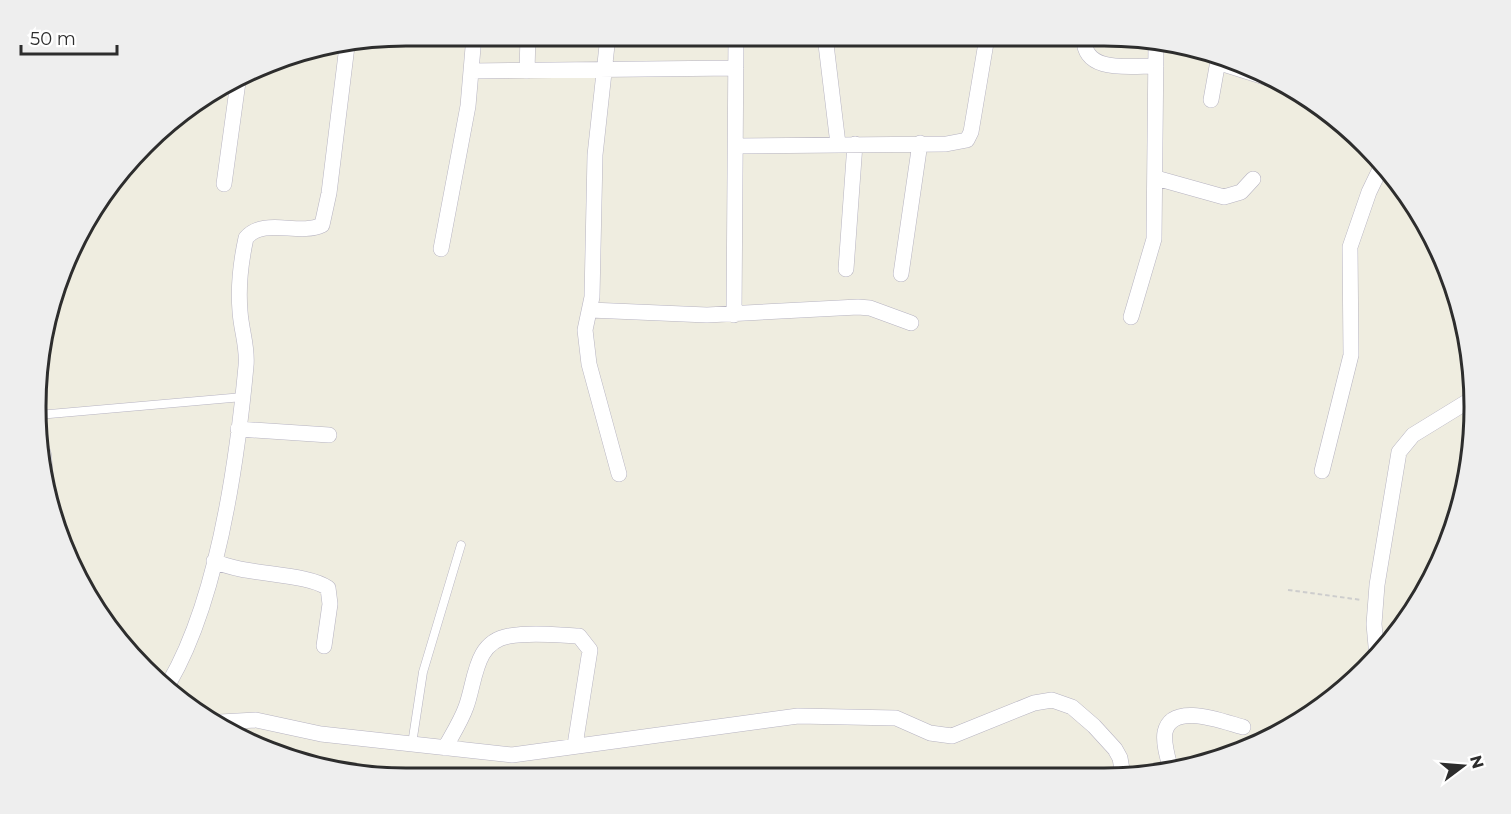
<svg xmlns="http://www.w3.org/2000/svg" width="1511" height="814" viewBox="0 0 1511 814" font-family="Montserrat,sans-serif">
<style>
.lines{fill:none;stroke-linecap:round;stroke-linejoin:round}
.lane-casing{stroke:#b6b3c1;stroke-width:9}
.street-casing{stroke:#b6b3c1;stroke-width:16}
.path{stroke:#cdcdcd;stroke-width:2;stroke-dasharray:4.5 3;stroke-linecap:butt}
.lane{stroke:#fff;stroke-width:8}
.street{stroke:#fff;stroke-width:15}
.rim{fill:none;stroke:#2d2d2d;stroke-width:3}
</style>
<rect width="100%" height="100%" fill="#efede0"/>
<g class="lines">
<g class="lane-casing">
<path id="lane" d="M38 415 243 397
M38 424 47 454 50 486
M412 744 423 672 461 545"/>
</g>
<g class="street-casing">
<path id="street" d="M608 36 595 155 592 297 585 330 589 364 619 474
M825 36 838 144
M1084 37C1083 74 1129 66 1156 66
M1217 62 1277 81
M472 71 736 68
M527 71 528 36
M1211 100 1218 61
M736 146 946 144 967 140 971 132 987 37
M1156 178 1224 197 1241 192 1253 179
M224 184 238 82
M441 249 468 106 474 36
M846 269 855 144
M901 274 920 143
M590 310 707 315 858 307 870 308 911 323
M734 315 736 36
M1131 317 1154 239 1156 44
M238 429 329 435
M1322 471 1351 355 1350 247 1369 192 1383 163
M214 561C246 576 304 572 328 588L330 604 324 646
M1377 657 1374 624 1377 585 1399 452 1413 435 1470 400
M169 683C218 599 237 463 246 366 248 347 241 330 240 311 238 288 241 261 246 238 264 217 299 236 322 225L329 193 347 46
M220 722 256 720 321 734 512 755 798 716 896 718 930 733 952 736 1034 703 1052 700 1072 707 1094 726 1115 749 1120 758 1123 775
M445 748C452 735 461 721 466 707 476 680 474 642 509 636 531 632 557 635 579 636L590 650 575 745
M1171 770C1168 759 1163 743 1165 732 1172 701 1224 722 1243 727"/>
</g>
<path class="path" d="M1288 590 1362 600"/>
<use href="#lane" class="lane"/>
<use href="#street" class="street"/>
</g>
<path d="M0 0H1511V814H0ZM406 46H1104A360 360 0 0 1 1464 406V408A360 360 0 0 1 1104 768H406A360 360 0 0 1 46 408V406A360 360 0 0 1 406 46Z" fill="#eee" fill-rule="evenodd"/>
<path class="rim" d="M406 46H1104A360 360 0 0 1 1464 406V408A360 360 0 0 1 1104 768H406A360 360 0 0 1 46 408V406A360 360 0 0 1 406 46Z"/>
<g transform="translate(1463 766) rotate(74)" stroke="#ffffff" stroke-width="4.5" paint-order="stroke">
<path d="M0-4.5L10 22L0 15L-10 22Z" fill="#2d2d2d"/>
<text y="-9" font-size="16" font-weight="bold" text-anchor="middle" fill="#2d2d2d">N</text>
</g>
<path d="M21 45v9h96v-9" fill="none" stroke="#2d2d2d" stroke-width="3"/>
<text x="30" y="45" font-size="18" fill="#2d2d2d" stroke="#ffffff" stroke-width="4.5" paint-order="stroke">50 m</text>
</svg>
